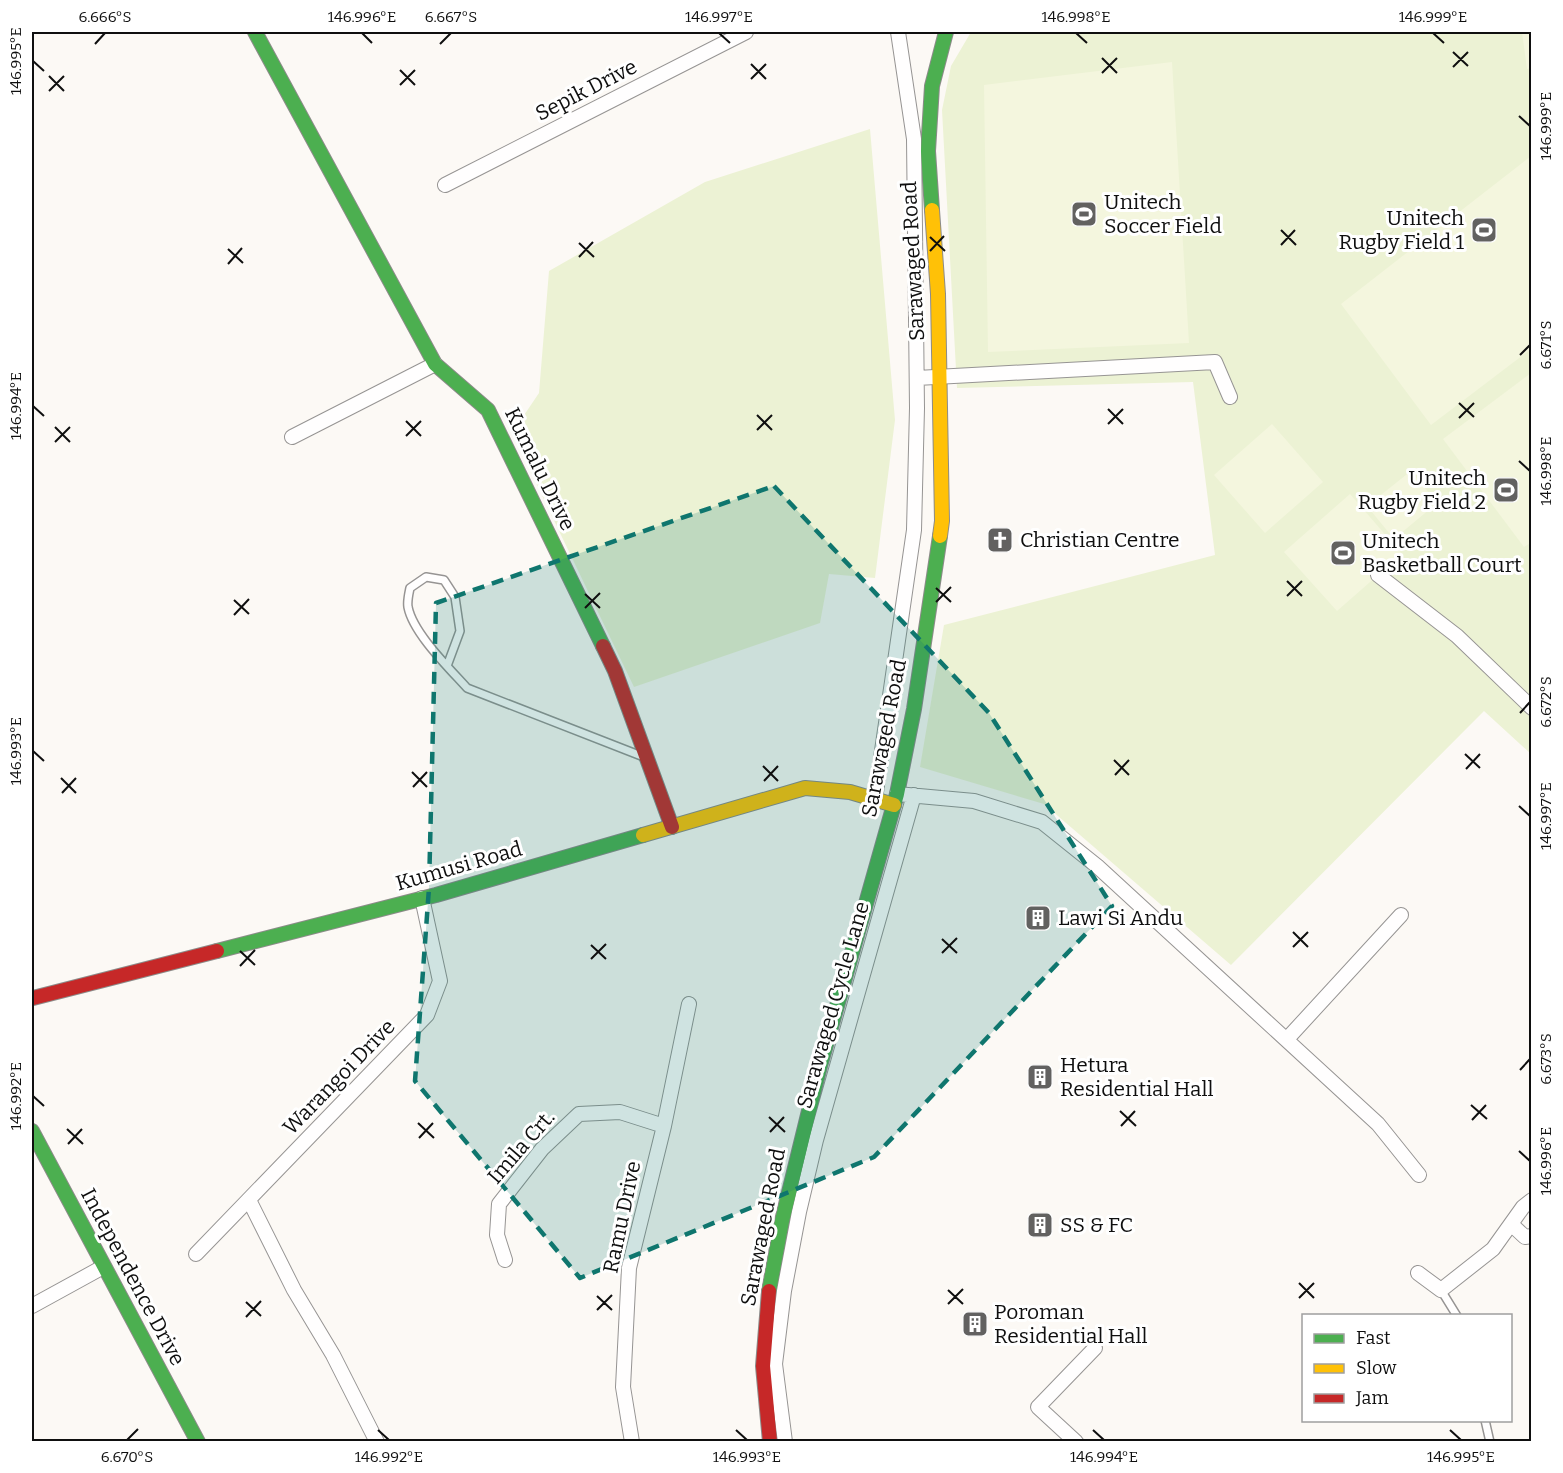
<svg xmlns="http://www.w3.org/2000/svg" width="1563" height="1473" viewBox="0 0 1563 1473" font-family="Bitter,serif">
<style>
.green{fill:#ecf2d4}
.pitch{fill:#f4f6de}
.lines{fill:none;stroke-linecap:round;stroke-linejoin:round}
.lane-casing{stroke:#969493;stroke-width:10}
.street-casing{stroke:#969493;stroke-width:16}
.fast-casing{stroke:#8c8b89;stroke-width:16}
.slow-casing{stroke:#8c8b89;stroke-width:16}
.jam-casing{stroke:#8c8b89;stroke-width:16}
.lane{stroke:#fffefe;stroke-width:7}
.street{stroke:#fffefe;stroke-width:14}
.fast{stroke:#4caf50;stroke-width:14}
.slow{stroke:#ffc107;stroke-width:14}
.jam{stroke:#c62828;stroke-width:14}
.marked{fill:#0f766e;fill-opacity:0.2;stroke:#0f766e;stroke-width:4.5;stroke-dasharray:12 8;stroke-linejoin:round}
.ticks{fill:none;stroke:#0f0f0f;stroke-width:2}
.labels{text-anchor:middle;stroke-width:6;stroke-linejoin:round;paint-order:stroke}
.street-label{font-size:21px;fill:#0f0f0f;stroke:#fff}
.poi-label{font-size:21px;fill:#0f0f0f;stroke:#fff;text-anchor:start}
.neatline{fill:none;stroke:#0f0f0f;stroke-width:2}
.ticks-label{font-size:15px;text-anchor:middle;fill:#0f0f0f}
</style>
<rect width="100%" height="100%" fill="#fcf9f5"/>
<path class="green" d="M971 32H1531V754L1484 711 1231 965 1044 804 920 767 944 625 1215 555 1193 382 957 388 942 110 951 66Z
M870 129 895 420 875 578 829 574 820 623 634 687 512 433 539 393 549 271 705 182Z"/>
<path class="pitch" d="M1522 32H1531V68L1527 69Z
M1172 62 1189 343 988 352 984 85Z
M1531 156V349L1431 425 1341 304Z
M1531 373 1532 542 1524 547 1443 439Z
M1272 424 1323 482 1265 533 1214 475Z
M1411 471 1437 503 1394 539 1367 506Z
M1350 494 1402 554 1337 611 1284 552Z"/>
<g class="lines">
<g class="lane-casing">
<path id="lane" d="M447 666 460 631 455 597 444 580 426 577 410 588C409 593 407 601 408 607 413 633 449 668 467 688L644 757
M1441 1290 1457 1316
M1485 1420 1490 1442"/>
</g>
<g class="street-casing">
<path id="street" d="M445 185 746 32
M917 378 1215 362 1230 397
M292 437 435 364
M1378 575 1457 636 1532 708
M897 794 974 801 1042 822 1097 866 1378 1124 1419 1175
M875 799 914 530 917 408 914 139 898 32
M1287 1039 1401 915
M249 1200 294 1290 333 1355 377 1442
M1511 1224 1525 1237 1532 1236
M196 1254 427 1015 440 981 422 898
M505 1260 497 1235 499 1204 542 1149 579 1114 620 1112 664 1126
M1418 1273 1441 1290 1493 1249 1523 1207 1532 1200
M32 1306 103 1267
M632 1442 623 1387 629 1268 664 1126 689 1004
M785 1442 775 1364 784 1291 799 1212 816 1140 914 795
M1076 1442 1038 1407 1095 1348"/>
</g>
<g class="fast-casing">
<path id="fast" d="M255 32 435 364 488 410 603 646
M932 210 928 151 932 86 946 32
M217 951 436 895 643 835
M32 1131 198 1442
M769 1291 782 1221 820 1066 897 794 914 709 940 536"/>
</g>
<g class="slow-casing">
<path id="slow" d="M932 210 938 294 942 521 940 536
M643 835 805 788 850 792 894 805"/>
</g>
<g class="jam-casing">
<path id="jam" d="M603 646 615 671 672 827
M33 998 217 951
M769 1291 763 1366 770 1442"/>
</g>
<use href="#lane" class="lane"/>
<use href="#street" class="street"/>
<use href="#fast" class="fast"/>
<use href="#slow" class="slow"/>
<use href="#jam" class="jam"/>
</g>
<path class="marked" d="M774 486 989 713 1112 906 874 1157 580 1278 415 1081 429 888 436 603Z"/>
<path class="ticks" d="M362 33 372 43M719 33 730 43M1076 33 1087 43M1433 33 1444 43M95 44 105 33M440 44 451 33M1453 52 1468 66M1102 58 1117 73M33 61 44 71M751 64 766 79M1453 67 1468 52M400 70 415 85M1102 73 1117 58M49 76 64 91M751 79 766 64M400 85 415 70M49 91 64 76M1519 116 1530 126M1281 230 1296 245M930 237 945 251M579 243 594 257M1281 245 1295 230M228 249 243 263M930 251 944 236M579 257 593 242M228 264 242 248M1520 355 1530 345M1459 403 1474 417M33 406 44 416M1108 409 1123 424M757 415 772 430M1459 418 1474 403M406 421 421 436M1108 424 1123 409M55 427 70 442M757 430 772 415M406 436 421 421M55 442 70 427M1519 461 1530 471M1287 581 1302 596M936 588 951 602M585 594 600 608M1287 596 1302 581M234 600 249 614M936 602 951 587M585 608 600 593M234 615 249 599M1520 713 1530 702M33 751 44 761M1465 754 1480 768M1114 760 1129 775M763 766 778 781M1466 769 1480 754M412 772 427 787M1115 775 1129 760M61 778 76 793M764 781 778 766M413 787 427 772M62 793 76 778M1519 806 1530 816M1293 932 1308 947M942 939 957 953M591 945 606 959M1293 947 1308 932M240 951 255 965M942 953 957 938M591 959 606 944M240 966 255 950M1520 1070 1530 1059M33 1096 44 1106M1471 1105 1487 1119M1120 1111 1136 1126M769 1117 785 1132M1472 1120 1486 1105M418 1123 434 1138M1121 1126 1135 1111M67 1129 83 1144M770 1132 784 1117M419 1138 433 1123M68 1144 82 1129M1519 1151 1530 1161M1299 1283 1314 1298M948 1290 963 1304M597 1296 612 1310M1299 1298 1314 1283M246 1302 261 1316M948 1304 963 1289M597 1310 612 1295M246 1317 261 1301M378 1430 389 1440M736 1430 747 1440M1093 1430 1104 1440M1450 1430 1461 1440M127 1440 138 1429"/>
<defs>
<g id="stadium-square" transform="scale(1.35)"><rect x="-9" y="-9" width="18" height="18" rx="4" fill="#626160" stroke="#fff"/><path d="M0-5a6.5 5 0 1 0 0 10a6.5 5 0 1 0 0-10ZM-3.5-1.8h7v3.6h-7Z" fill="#fff"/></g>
<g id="church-square" transform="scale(1.35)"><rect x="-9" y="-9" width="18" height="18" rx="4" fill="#626160" stroke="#fff"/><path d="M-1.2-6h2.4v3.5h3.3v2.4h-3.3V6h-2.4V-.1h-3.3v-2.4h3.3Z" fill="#fff"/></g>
<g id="building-square" transform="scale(1.35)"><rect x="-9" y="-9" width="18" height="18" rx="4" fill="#626160" stroke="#fff"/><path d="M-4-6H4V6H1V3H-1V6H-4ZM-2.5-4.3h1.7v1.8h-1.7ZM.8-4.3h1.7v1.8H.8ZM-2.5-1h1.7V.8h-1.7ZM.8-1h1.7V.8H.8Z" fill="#fff"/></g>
</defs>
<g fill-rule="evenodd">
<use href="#stadium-square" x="1084" y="214"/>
<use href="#stadium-square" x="1484" y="230"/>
<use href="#stadium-square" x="1506" y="490"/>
<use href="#church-square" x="1000" y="540"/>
<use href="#stadium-square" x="1343" y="553"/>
<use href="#building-square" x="1038" y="918"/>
<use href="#building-square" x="1040" y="1077"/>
<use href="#building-square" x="1040" y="1225"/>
<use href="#building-square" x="975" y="1324"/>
</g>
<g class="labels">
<g class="street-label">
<text transform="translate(586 90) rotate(-27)" y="7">Sepik Drive</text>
<text transform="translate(913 261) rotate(-93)" y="7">Sarawaged Road</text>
<text transform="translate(540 469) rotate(64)" y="7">Kumalu Drive</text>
<text transform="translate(884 738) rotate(-79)" y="7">Sarawaged Road</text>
<text transform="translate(459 866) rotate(-16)" y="7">Kumusi Road</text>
<text transform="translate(833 1005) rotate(-74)" y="7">Sarawaged Cycle Lane</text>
<text transform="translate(339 1077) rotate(-46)" y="7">Warangoi Drive</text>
<text transform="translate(521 1147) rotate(-49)" y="7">Imila Crt.</text>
<text transform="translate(622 1217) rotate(-78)" y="7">Ramu Drive</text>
<text transform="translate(763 1227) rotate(-79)" y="7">Sarawaged Road</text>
<text transform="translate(133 1277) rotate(62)" y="7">Independence Drive</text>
</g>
<g class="poi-label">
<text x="1104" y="209">Unitech<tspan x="1104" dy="24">Soccer Field</tspan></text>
<text x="1464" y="225" text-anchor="end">Unitech<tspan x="1464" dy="24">Rugby Field 1</tspan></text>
<text x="1486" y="485" text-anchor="end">Unitech<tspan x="1486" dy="24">Rugby Field 2</tspan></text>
<text x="1020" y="547">Christian Centre</text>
<text x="1362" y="548">Unitech<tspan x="1362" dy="24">Basketball Court</tspan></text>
<text x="1058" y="925">Lawi Si Andu</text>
<text x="1060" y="1072">Hetura<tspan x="1060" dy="24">Residential Hall</tspan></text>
<text x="1060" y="1232">SS &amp; FC</text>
<text x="994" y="1319">Poroman<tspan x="994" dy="24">Residential Hall</tspan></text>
</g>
</g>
<rect width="1563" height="1473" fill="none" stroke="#ffffff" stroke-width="66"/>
<rect x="1302" y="1314" width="210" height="108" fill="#ffffff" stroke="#9f9f9f" stroke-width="1.5"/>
<rect x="1314" y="1334" width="30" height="9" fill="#4caf50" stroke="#9f9f9f" stroke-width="1.5"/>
<text x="1356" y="1344" font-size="18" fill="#0f0f0f">Fast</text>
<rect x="1314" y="1364" width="30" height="9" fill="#ffc107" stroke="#9f9f9f" stroke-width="1.5"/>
<text x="1356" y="1374" font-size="18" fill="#0f0f0f">Slow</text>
<rect x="1314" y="1394" width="30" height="9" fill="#c62828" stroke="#9f9f9f" stroke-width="1.5"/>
<text x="1356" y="1404" font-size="18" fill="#0f0f0f">Jam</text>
<rect x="33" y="33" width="1497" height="1407" class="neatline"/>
<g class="ticks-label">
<text x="105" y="22">6.666°S</text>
<text x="362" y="22">146.996°E</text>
<text x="451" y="22">6.667°S</text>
<text x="719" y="22">146.997°E</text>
<text x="1076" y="22">146.998°E</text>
<text x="1433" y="22">146.999°E</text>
<text transform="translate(16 61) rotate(-90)" y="5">146.995°E</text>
<text transform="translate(1546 126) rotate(-90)" y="5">146.999°E</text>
<text transform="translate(1546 345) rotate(-90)" y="5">6.671°S</text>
<text transform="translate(16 406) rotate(-90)" y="5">146.994°E</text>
<text transform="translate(1546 471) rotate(-90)" y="5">146.998°E</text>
<text transform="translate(1546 702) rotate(-90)" y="5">6.672°S</text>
<text transform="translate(16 751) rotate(-90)" y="5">146.993°E</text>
<text transform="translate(1546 816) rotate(-90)" y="5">146.997°E</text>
<text transform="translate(1546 1059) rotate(-90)" y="5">6.673°S</text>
<text transform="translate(16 1096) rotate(-90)" y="5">146.992°E</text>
<text transform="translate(1546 1161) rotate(-90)" y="5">146.996°E</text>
<text x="127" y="1462">6.670°S</text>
<text x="389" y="1462">146.992°E</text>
<text x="747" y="1462">146.993°E</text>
<text x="1104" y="1462">146.994°E</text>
<text x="1461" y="1462">146.995°E</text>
</g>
</svg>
